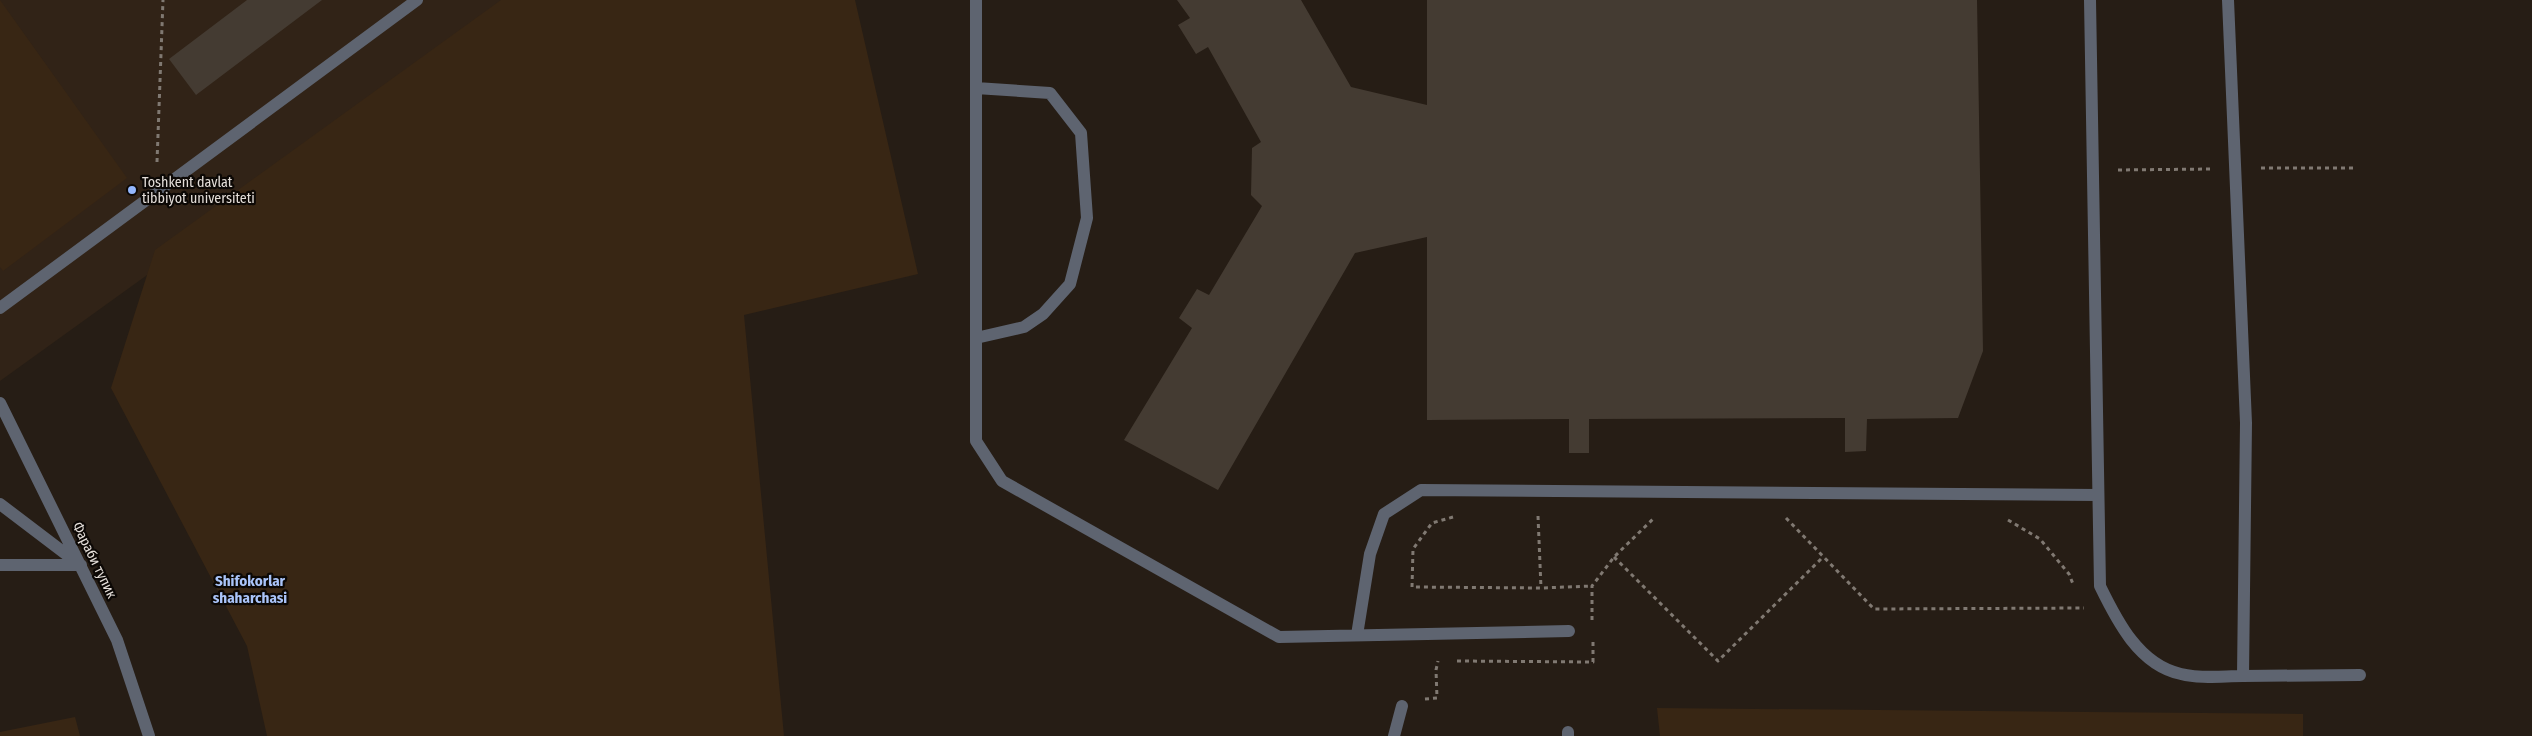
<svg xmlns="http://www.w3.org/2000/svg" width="2532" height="736" viewBox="0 0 2532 736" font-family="'Fira Sans Condensed',sans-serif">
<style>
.built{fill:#312317}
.green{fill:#382614}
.building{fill:#443b32}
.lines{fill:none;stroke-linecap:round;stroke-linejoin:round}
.path{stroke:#807972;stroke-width:3;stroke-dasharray:4 4;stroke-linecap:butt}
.lane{stroke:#5e6470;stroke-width:12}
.poi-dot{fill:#94b7fd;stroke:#0c0805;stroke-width:2}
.labels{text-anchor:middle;stroke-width:4.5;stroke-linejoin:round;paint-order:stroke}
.poi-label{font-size:14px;fill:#e4ded9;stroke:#0c0805;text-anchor:start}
.street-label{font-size:14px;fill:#e4ded9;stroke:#0c0805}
.neighbourhood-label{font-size:15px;font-weight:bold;fill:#aac4f9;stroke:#0c0805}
</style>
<rect width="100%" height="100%" fill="#261d15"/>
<path class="built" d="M0 0H529L0 381Z"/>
<path class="green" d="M0 0 127 178 3 271 0 267Z
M501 0H855L918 274 744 315 784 736H267L247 646 111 388 155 250Z
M1657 708 2303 714V736H1660Z
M75 717 80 736H0V732Z"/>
<path class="building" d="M247 0H322L196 95 169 59Z
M1177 0H1301L1351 87 1427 105V0H1977L1983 351 1958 418 1867 419 1866 451 1845 452V418L1589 419V453H1569V419L1427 420V237L1355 253 1218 490 1124 440 1192 328 1179 318 1197 289 1209 295 1262 206 1251 195 1252 148 1261 142 1208 47 1196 54 1178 25 1190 18Z"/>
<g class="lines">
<path class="path" d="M157 162 163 0
M2261 168H2353
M2118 170 2210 169
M1538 516 1541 588
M1453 517 1432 523 1413 549 1412 587 1541 588 1592 586
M1786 518 1874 609 2084 608
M2008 520 2040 539 2069 574 2073 584
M1614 557 1718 661 1823 557
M1592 620V586L1614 557 1654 518
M1457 661 1593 662V642
M1425 699 1437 698 1436 670 1438 661"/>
<path class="lane" d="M976 0V441L1002 481 1279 637 1569 631
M2090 0 2100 586C2117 621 2139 665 2181 674 2200 679 2223 676 2243 676
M2228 0 2246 423 2243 676 2360 675
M976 88 1050 93 1081 133 1087 218 1070 284 1043 314 1024 327 976 338
M0 308 417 0
M0 403 117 640 149 736
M0 504 79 564
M0 565H81
M1357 635 1370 554 1384 514 1421 490 2098 495
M1568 732V736
M1394 736 1402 706"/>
</g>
<circle class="poi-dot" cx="132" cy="190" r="5"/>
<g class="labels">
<g class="poi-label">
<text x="142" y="187">Toshkent davlat<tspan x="142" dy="16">tibbiyot universiteti</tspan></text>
</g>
<g class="street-label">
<text transform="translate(95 560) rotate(64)" y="5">Фараби тупик</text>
</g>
<g class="neighbourhood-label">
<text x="250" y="586">Shifokorlar<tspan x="250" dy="17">shaharchasi</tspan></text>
</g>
</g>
</svg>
